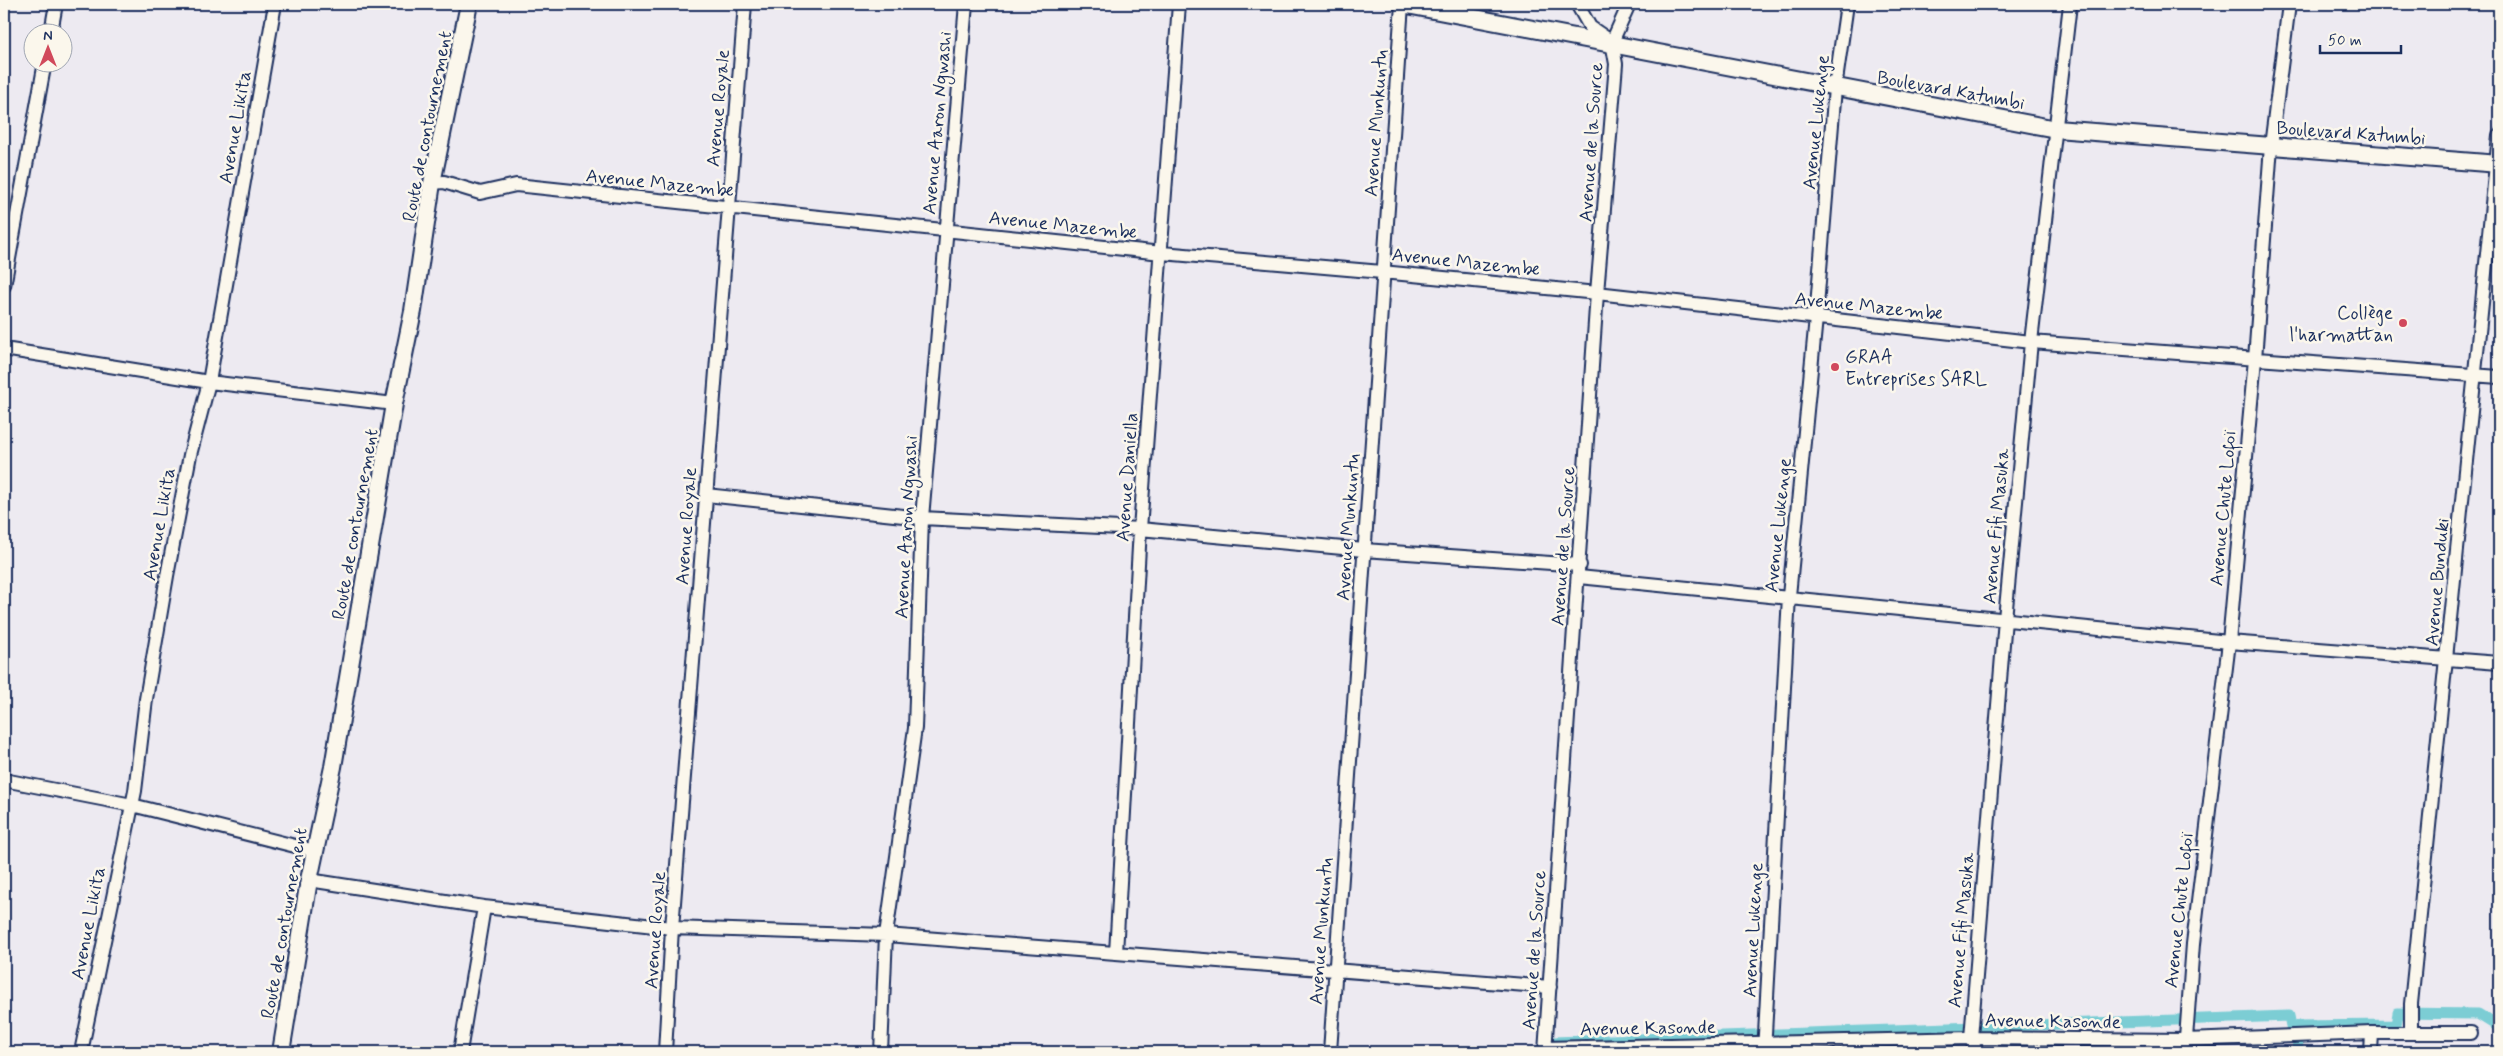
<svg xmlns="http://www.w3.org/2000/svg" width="2503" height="1056" viewBox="0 0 2503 1056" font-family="Mynerve,sans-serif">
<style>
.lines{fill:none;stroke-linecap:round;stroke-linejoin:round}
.canal{stroke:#7ccdd4;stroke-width:11}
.minor-casing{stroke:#1b2f5e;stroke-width:16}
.tertiary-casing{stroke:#1b2f5e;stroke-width:20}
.minor{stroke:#fbf7ec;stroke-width:12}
.tertiary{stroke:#fbf7ec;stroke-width:16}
.poi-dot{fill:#d1495b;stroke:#fbf7ec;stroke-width:2}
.labels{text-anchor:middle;stroke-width:5;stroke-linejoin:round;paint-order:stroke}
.street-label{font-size:19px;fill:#1b2f5e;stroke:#fbf7ec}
.poi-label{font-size:19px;fill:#1b2f5e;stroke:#fbf7ec;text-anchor:end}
</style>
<rect width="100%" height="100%" fill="#edeaf1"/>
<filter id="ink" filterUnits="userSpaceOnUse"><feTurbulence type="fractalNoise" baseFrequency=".02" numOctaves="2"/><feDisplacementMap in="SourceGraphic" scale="10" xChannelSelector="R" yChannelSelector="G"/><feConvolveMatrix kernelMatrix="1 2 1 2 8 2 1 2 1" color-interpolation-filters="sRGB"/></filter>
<g filter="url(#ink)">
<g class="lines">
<path class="canal" d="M2292 1028 2298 1041 2297 1052
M1554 1042 2289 1016 2291 1026 2396 1025 2398 1013 2478 1014 2499 1027"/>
<g class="minor-casing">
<path id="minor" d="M1577 4 1590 27 1612 42
M51 32 56 4
M1612 42 1629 4
M432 183 444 182 480 193 516 185 1162 253 1382 272 1597 293 2031 342 2499 377
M4 286 45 62
M4 349 209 382 394 404
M706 495 922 518 1140 529 1364 550 1580 565
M1579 577 2229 642 2499 663
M4 780 132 805 315 851
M309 880 484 907 672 928 886 935 1550 987
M1116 953 1140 529 1179 4
M2411 1033V1004L2499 135
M1545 1048 1971 1038 2185 1040 2372 1033H2471
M81 1052 135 791 146 699 167 576 190 455 209 382 275 4
M460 1052 484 907
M665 1052 672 928 745 4
M881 1052 886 935 915 728 922 518 966 4
M1330 1052 1402 4
M1545 1052 1597 293 1616 64 1612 42
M1764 1052 1789 596 1816 318 1835 88 1847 4
M1976 1052 1971 1038 2005 619 2031 342 2070 4
M2185 1052 2193 944 2229 642 2255 359 2271 146 2289 4
M2371 1052 2372 1033"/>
</g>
<g class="tertiary-casing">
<path id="tertiary" d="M1402 4 2056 129 2499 164
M281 1052 309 880 333 767 394 404 413 311 432 183 469 4"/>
</g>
<use href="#minor" class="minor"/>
<use href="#tertiary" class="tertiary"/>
</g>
</g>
<g class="poi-dot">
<circle cx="2403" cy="323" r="5"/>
<circle cx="1835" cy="367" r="5"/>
</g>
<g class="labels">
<g class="street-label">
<text transform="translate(1951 89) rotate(10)" y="7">Boulevard Katumbi</text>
<text transform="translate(717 108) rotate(-85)" y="7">Avenue Royale</text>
<text transform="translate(1815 122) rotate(-84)" y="7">Avenue Lukenge</text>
<text transform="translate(936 123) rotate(-85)" y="7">Avenue Aaron Ngwashi</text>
<text transform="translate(1375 123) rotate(-86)" y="7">Avenue Munkuntu</text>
<text transform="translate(426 126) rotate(-79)" y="7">Route de contournement</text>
<text transform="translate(234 127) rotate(-80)" y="7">Avenue Likita</text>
<text transform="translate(2351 132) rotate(4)" y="7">Boulevard Katumbi</text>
<text transform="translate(1590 142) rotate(-86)" y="7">Avenue de la Source</text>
<text transform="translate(660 182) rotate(6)" y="7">Avenue Mazembe</text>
<text transform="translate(1063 224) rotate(6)" y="7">Avenue Mazembe</text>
<text transform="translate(1466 261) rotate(6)" y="7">Avenue Mazembe</text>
<text transform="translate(1869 305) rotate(6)" y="7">Avenue Mazembe</text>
<text transform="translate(1126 477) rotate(-86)" y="7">Avenue Daniella</text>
<text transform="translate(2222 508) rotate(-85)" y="7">Avenue Chute Lofoï</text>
<text transform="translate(158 524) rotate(-80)" y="7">Avenue Likita</text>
<text transform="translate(354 524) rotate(-80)" y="7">Route de contournement</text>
<text transform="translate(1777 525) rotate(-84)" y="7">Avenue Lukenge</text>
<text transform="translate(685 526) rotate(-86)" y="7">Avenue Royale</text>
<text transform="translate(1995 526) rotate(-85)" y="7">Avenue Fifi Masuka</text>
<text transform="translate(905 527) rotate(-87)" y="7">Avenue Aaron Ngwashi</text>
<text transform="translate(1347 527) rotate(-86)" y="7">Avenue Munkuntu</text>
<text transform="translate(1562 546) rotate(-86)" y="7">Avenue de la Source</text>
<text transform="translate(2436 582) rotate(-85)" y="7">Avenue Bunduki</text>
<text transform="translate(2178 910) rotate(-84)" y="7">Avenue Chute Lofoï</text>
<text transform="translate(87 923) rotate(-79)" y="7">Avenue Likita</text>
<text transform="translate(283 923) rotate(-80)" y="7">Route de contournement</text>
<text transform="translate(654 930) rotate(-86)" y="7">Avenue Royale</text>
<text transform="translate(1752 930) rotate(-87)" y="7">Avenue Lukenge</text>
<text transform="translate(1960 930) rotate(-85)" y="7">Avenue Fifi Masuka</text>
<text transform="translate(1320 931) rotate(-86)" y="7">Avenue Munkuntu</text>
<text transform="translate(1533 950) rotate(-86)" y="7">Avenue de la Source</text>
<text transform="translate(2053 1020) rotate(1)" y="7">Avenue Kasonde</text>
<text transform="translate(1648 1027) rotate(-1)" y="7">Avenue Kasonde</text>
</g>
<g class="poi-label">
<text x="2393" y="319">Collège<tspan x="2393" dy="22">l'harmattan</tspan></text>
<text x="1845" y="363" text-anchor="start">GRAA<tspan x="1845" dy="22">Entreprises SARL</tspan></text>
</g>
</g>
<rect width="2503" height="1056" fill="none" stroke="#fbf7ec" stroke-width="20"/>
<rect x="10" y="10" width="2483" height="1036" fill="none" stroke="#1b2f5e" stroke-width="2" filter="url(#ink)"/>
<g transform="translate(48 48)"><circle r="24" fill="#fbf7ec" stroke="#a1a7b3"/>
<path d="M0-4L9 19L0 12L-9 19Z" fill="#d1495b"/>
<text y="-8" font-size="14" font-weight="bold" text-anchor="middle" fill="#1b2f5e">N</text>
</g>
<path d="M2320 45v8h81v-8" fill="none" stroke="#1b2f5e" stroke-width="2.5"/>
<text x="2328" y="45" font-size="15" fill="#1b2f5e" stroke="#fbf7ec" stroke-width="4" paint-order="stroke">50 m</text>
</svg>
